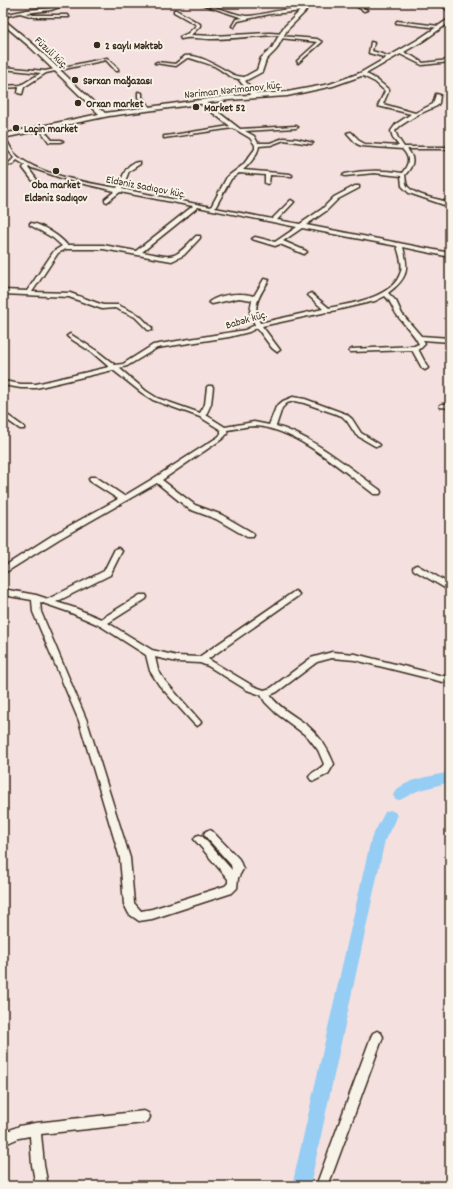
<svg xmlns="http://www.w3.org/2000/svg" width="453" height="1189" viewBox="0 0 453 1189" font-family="Dekko,sans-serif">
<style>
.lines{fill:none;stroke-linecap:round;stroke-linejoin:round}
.canal{fill:#95cdf4;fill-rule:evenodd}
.minor-casing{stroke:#3b2a1e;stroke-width:3}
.tertiary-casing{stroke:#3b2a1e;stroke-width:3}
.minor{fill:#f7f3e8;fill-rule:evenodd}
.tertiary{fill:#f7f3e8;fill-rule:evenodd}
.poi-dot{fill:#3b2a1e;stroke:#f7f3e8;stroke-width:1.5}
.labels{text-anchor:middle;stroke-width:4;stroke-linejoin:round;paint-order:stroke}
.far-poi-label{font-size:11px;font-weight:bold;fill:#3b2a1e;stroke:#f7f3e8;text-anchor:start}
.far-street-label{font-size:11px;fill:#3b2a1e;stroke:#f7f3e8}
</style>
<rect width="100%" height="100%" fill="#f4e0df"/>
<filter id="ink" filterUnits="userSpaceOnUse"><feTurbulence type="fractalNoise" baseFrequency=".025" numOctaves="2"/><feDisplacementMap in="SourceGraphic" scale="8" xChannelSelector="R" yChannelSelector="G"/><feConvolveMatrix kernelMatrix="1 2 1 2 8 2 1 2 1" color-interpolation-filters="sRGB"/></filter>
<g filter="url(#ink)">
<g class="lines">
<path class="canal" d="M450 772V782L417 791 400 800 395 799 393 795C401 779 434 776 450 772Z
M390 810 395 812 397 816 385 840 310 1186H292L371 839 385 812Z"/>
<g class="minor-casing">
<path id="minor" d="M64 3H69L51 10 25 13 34 15H68L69 17H34L20 13 3 17V15L27 10 50 8Z
M198 3H204C213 6 241 17 249 16 265 15 290 5 305 11L270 14 238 21 234 27 232 26 236 19 243 18Z
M253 3H278L276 4H255Z
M351 3H356L367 10 364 11Z
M408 3H413L411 4Z
M174 10H176L200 24V26L191 35 213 36 270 33 284 34 282 35C259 35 235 39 212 39 201 39 191 36 181 39L180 37 187 34 197 25 174 12Z
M397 21 439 26 441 27 439 28 396 23Z
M279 36 317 39 322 42 298 63 297 61 318 42 280 38Z
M371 42 374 43 372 51 391 57V59L369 53Z
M399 51 412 56 423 63 449 60 450 62 422 65 398 53Z
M185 56C201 54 220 68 234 75 238 77 243 76 246 78 235 83 224 71 214 66 207 63 198 61 190 58H187L176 66 155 63 157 62 175 64Z
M107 58 118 69V71H116L106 60 46 73 24 87 22 94 18 93 19 87 3 88V86L21 85 41 73 3 69V67L45 71Z
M361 73C371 74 381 83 389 90L383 104 415 113 433 104 436 94 440 95 439 103 437 106 417 115 400 126 395 131 398 138 404 147H450V149H407C416 159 413 166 405 175 406 179 405 184 408 187 416 196 439 199 450 203V207L409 193 402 186 401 176 374 173 345 176 343 175 345 174C364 170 383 170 402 173 409 164 411 158 402 149L362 146 357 144 347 133 351 132 361 142 365 144 399 146 393 138 391 131 396 124 411 114 378 106 385 91 375 82 361 75Z
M138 92 142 93V97L151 109V110H147L138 97Z
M200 101H204L240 129 296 126 298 127 296 128 245 131 254 136 258 143H270L284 138 297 139 313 143 311 144 284 140 271 145 259 146C258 154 249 165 243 170L290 174 292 175V176L270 175 269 183 267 184 265 183V175L239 173 231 179 215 208 272 219 291 200 294 202 293 203 277 220 300 224 322 209 334 197 355 186H359V188L338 199 326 211 306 225 450 253V257L403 247C409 270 408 278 388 293L396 301 402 314 421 336 450 338V342L423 340 425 344 421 348 418 349 428 368 425 370 422 368 412 350 350 352 349 351 352 349 414 346 419 344C413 332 404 325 397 315 392 308 391 301 385 296L375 301 332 311 331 312H327L262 326 280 350 277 352 272 348 257 328 249 332 229 337 157 348 127 366 119 368 146 391 157 398 200 413 205 404 207 387 208 386H212L213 387 211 404 206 415 225 427 254 422 269 425 276 407 283 401 293 397 305 399 346 414 352 419 361 433 379 444 380 445 379 446H375L356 435 347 421 342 416 304 403 294 401 287 403 282 408 276 426C314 437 348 467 380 490L381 492 380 494H374C342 470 295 428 255 426 246 426 236 429 227 430V434L222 439 162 480 195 505 222 515 253 533 254 535 253 537H247L216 519 189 509 157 483 59 539 3 574V567L53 535 118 499 90 481 89 479 90 477H96L124 496 154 478 218 437 221 434V430L200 417 153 400 142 393 113 370 36 388H21L3 385V381L21 384H36L109 367 93 353 68 337 67 336 70 334 97 351 115 365 123 364 153 345 245 330 255 325 250 312 252 300 239 298 212 304 209 302C220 294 241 292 254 296L264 279 269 280C260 295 251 306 260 323L323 309 309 296 308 295 311 293 329 308C352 303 394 298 401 271 403 263 399 254 397 246L302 228 283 241 306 251 307 252 304 254 280 244 275 246 252 239 255 237 275 242 297 227 198 207 142 252C175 258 172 261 196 236H200V238L184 255 172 261 103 249H66L58 253 32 292 70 293 103 305H118L139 315 152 328V330H148L135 317 115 308 102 309 69 297 3 294V290L27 291 54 251 62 246 53 238 30 225V223C40 223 61 237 67 245H103L136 251 193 206 120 192 107 202 105 201V199L115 191 67 180 29 167 28 168 37 180 33 181 23 168 25 165 17 160 12 165 8 164 14 158 4 144 3 137H5C8 142 10 148 14 153 34 174 88 183 117 188 124 178 124 162 140 162V164L129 171 122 189 211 207 227 177 243 165 255 149V145L250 138 233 128 164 138V136H166L230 126 200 103Z
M41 127 52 140H61L63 141 61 142H49L39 128Z
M442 404H450V408L440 407V405Z
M3 412 24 427V429H20L3 417Z
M118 548 122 551 110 575 56 602 75 608 101 619 140 595H146L147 597 146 599 108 623 152 650 177 656 199 657 295 591 299 594 298 596 208 659 253 686 264 690 271 688 311 658 332 652 355 654 443 676 450 675V681L443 682 355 660 332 658 317 662 277 692 270 695C279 708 295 716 308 726 320 736 328 749 334 764L328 774 314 781 311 780 309 777C312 771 321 770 324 764L318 750 308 737 276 713 265 702 261 695 247 690 208 666 200 663 177 662 155 657 158 670 165 681 201 722 200 724 197 726 194 724 159 685 150 671 146 655 99 625 69 612 40 602 41 612 87 721 130 858 134 903 141 911 152 909 225 886 228 883V879L194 839 196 836 199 835 202 836 232 870 231 865 206 837 204 834 206 831 209 830 212 831 239 859 243 869 238 878 237 888 232 893 152 919 139 921 129 914 124 904 120 858 79 721 33 612 32 600 3 595V589L36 595 48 599 104 571 115 549Z
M417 565 450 584V591L414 570 413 568 414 566Z
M377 1031 381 1033 383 1037 328 1186H316L371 1037 373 1033Z
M144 1111 148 1113 150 1117 148 1121 144 1123 41 1134 44 1165 48 1186H36L32 1165 30 1136 19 1138 3 1145V1133L19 1126 35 1123Z"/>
</g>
<g class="tertiary-casing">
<path id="tertiary" d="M305 3H309L305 12 287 30 276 50 266 60 262 72 245 81 257 94 287 92 330 84 360 73 419 39 450 18V22L423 41 364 75 333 86 287 96 229 100 109 116 3 138V134L99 114 30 47 3 24V19L34 45 105 113 229 96 251 95 239 80 257 70 261 58 272 48 283 28 301 10Z
M440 3H445L450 8V13Z"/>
</g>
<use href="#minor" class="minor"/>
<use href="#tertiary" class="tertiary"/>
</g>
</g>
<g class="poi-dot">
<circle cx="97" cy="45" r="4"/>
<circle cx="75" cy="80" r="4"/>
<circle cx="78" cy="103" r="4"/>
<circle cx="196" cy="107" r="4"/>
<circle cx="16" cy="128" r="4"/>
<circle cx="56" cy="171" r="4"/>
</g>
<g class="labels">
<g class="far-poi-label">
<text x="105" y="49">2 saylı Məktəb</text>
<text x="83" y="84">Sərxan mağazası</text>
<text x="86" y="107">Orxan market</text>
<text x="204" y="111">Market 52</text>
<text x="24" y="132">Laçin market</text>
<text x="56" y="188" text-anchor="middle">Oba market<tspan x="56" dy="13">Eldəniz Sadıqov</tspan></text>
</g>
<g class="far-street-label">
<text transform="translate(52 52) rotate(43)" y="4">Füzuli küç.</text>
<text transform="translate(233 89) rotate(-6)" y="4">Nəriman Nərimanov küç.</text>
<text transform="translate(146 186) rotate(11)" y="4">Eldəniz Sadıqov küç.</text>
<text transform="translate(246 319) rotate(-16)" y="4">Babək küç.</text>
</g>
</g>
<rect width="453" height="1189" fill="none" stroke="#f7f3e8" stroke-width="16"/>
<rect x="8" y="8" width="437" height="1173" fill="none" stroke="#3b2a1e" stroke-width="1.5" filter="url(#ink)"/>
</svg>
